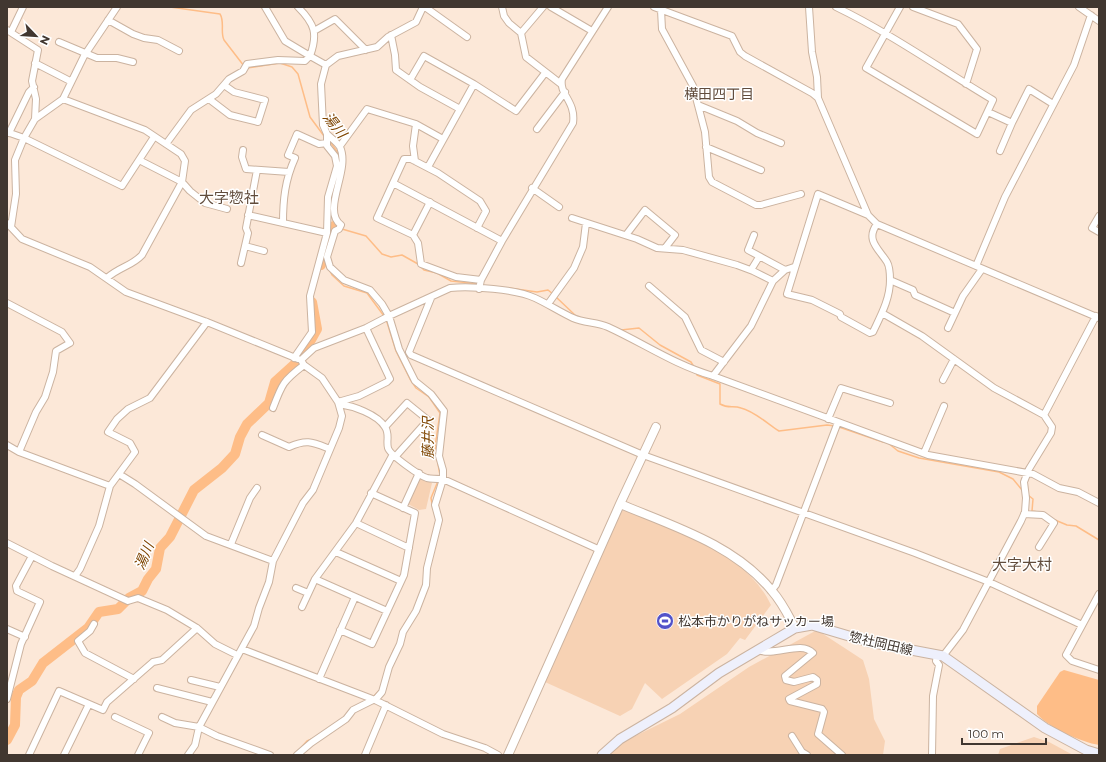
<svg xmlns="http://www.w3.org/2000/svg" width="1106" height="762" viewBox="0 0 1106 762" font-family="Montserrat,'Noto Sans JP',sans-serif">
<style>
.green{fill:#f7d2b4}
.water{fill:#febd87}
.lines{fill:none;stroke-linecap:round;stroke-linejoin:round}
.stream{stroke:#febd87;stroke-width:1.5}
.river{stroke:#febd87;stroke-width:10}
.minor-casing{stroke:#cbb3a0;stroke-width:8}
.tertiary-casing{stroke:#cbb3a0;stroke-width:10}
.secondary-casing{stroke:#cbb3a0;stroke-width:11}
.minor{stroke:#fff;stroke-width:6}
.tertiary{stroke:#fff;stroke-width:8}
.secondary{stroke:#eef0fc;stroke-width:9}
.labels{text-anchor:middle;stroke-width:3;stroke-linejoin:round;paint-order:stroke}
.poi-label{font-size:13px;fill:#413730;stroke:#fff;text-anchor:start}
.street-label{font-size:13px;fill:#413730;stroke:#fff}
.neighbourhood-label{font-size:14px;fill:#614c3c;stroke:#fff}
.water-label{font-size:14px;font-style:italic;fill:#7f4500;stroke:#fff}
.quarter-label{font-size:15px;fill:#614c3c;stroke:#fff}
</style>
<rect width="100%" height="100%" fill="#fce8d8"/>
<path class="green" d="M420 477 432 483 426 509 419 510 408 504Z
M626 509C677 531 745 551 771 605L745 640 740 638 727 654 662 699 645 683 632 709 620 716 545 682 621 511Z
M817 630 863 660 869 679 874 719 885 741 883 755H608L619 744 680 714 749 667Z
M1034 737 1049 742 1073 755H998L1000 749Z"/>
<path class="water" d="M1064 670 1099 680V745C1081 742 1049 728 1037 714V706L1060 672Z"/>
<g class="lines">
<path class="stream" d="M170 7 220 14C225 22 220 32 224 40L244 66
M247 68 280 63 292 67 298 74 310 117 324 136
M329 140 338 153
M332 203 335 186
M333 217 334 226 337 227
M342 229 366 236 382 254 391 257 402 255 418 264
M323 258 332 275 344 286 367 293 384 316
M421 267 424 270 437 273 451 281 479 284
M509 288 537 292 548 290 553 294
M556 297 576 316
M386 319 396 351 410 379 416 388 429 397 440 413 435 447 440 475
M621 330 639 328 660 345 691 362 694 367
M696 373 697 375 720 384V404C729 409 733 405 741 408 754 411 768 424 779 431L827 425 835 426
M839 427 883 442
M888 443 898 451 919 458 999 472 1013 479 1022 490
M1028 495 1033 499 1032 511 1038 512
M433 509 431 498 438 481
M1055 520 1067 525 1076 526 1099 540
M404 625 411 614
M386 668 394 649
M374 696 380 690
M297 752 307 741 314 738"/>
<path class="river" d="M321 265 334 226
M303 354 317 329 312 302
M7 740 15 725 16 697 19 690 32 681 43 663 88 628 99 612 118 609 129 598 142 591 148 579 156 569 160 548 170 537 194 490 222 468 235 454 240 437 247 424 269 403 275 382 296 363"/>
<g class="minor-casing">
<path id="minor" d="M265 7 285 41 310 56C318 34 315 24 298 7
M425 7 467 37
M502 7 504 16 509 23 521 33 526 57 561 84
M551 7 592 31
M654 7 732 36 740 52 745 56 812 93 818 98 868 215 877 224 1099 318
M809 7 812 52 817 77 818 98
M836 7C890 33 941 69 993 100L977 134 866 68 900 7
M913 7 958 24 977 49 966 84
M1079 7 1099 21
M661 10 662 29 693 86 705 132 709 177 712 182 756 205H761L801 194
M108 20 133 34 144 38 158 40 179 51
M7 30 38 50 32 81 36 99 35 119
M314 31 335 19 366 50
M11 32 23 7
M521 33 543 7
M391 35 395 55 396 70 420 87 460 109
M59 42 97 58H117L133 62
M35 63 70 81
M410 80 424 56 474 84 516 111 545 73
M63 99 145 130 181 154 185 161 182 182 142 255C132 266 119 267 107 278
M209 99 230 115 258 122 265 100 234 92 224 85
M698 105 737 121 757 133 781 143
M988 112 1012 123 1000 151
M1012 123 1029 89 1053 104
M537 129 565 92
M7 132 24 138 122 186 154 137
M9 133 29 92 34 87
M327 134C331 138 337 142 340 147 351 170 321 210 341 225L339 229 335 231 327 257 330 267 344 280 370 290 382 304 389 316 399 349 415 381 431 394 444 411 439 456 443 470V479L435 505 439 520 427 568 426 585 416 611 403 632 400 644 389 667 382 692 375 700
M166 144 191 110 216 94 229 79 243 71 247 64 278 60 305 61 310 56 326 65
M340 146 367 109 416 124
M706 147 761 170
M243 150 242 157 246 169 289 172
M139 160 182 182 190 191 205 203 227 209
M415 161 413 146 416 124 443 139
M428 167 474 84
M393 183 502 241
M532 188 559 207
M430 202 413 235 377 218 404 159H411L438 173 480 201 486 211 477 228
M248 215 327 233
M868 215 818 194 787 294 812 300 840 314 841 317 870 333 873 332C881 315 890 299 890 280 890 274 890 267 887 262 879 249 865 240 877 224
M1099 216 1092 228 1099 232
M572 218 637 239 657 248 683 250 737 265 753 271 773 281
M7 223 22 239 90 267 126 292 207 322 298 359
M283 223C283 200 285 180 295 158L288 155 297 134 319 144 327 143
M11 227 16 194 15 160 24 138 35 119 63 99 84 56 117 7
M413 235 418 243 421 264 456 277 481 280
M626 235 645 210 675 235 665 248
M754 235 748 250 785 270
M245 246 264 251
M241 263 248 233 246 228 257 170
M976 266 1005 197 1074 65 1091 15
M751 270 759 257
M890 280 913 290 915 295 955 313
M649 286 685 317 701 350 724 362
M479 289 481 280 502 241 573 123C576 101 559 95 562 79L608 7
M431 298 409 352 411 355 643 455 915 553 989 582 1082 625
M7 303 62 332 70 343 56 351 53 372 45 397 36 412 19 452
M548 304 574 268 583 247 586 223
M882 313 922 336 994 388 1044 415 1052 427 1051 433 1029 469 1024 482 1026 498 1025 512 1021 521 963 630 943 656
M948 328 963 296 982 269
M294 358 312 332 310 296 327 233 328 197 337 166 335 156 327 146V134L323 125 321 84 326 65 338 56 377 47 388 37 416 22 423 7
M301 360 314 348 366 328 389 316 450 288C471 286 516 289 535 298 548 304 560 312 573 318 584 323 597 322 608 327 645 344 673 364 713 376L928 455 1033 474 1059 488 1078 492 1099 503
M713 376 751 326 773 281 785 270 794 267
M943 380 954 359
M338 402 359 396 387 382 390 379 366 328
M339 404C353 406 377 414 385 427 390 434 386 441 388 448 390 455 420 476 427 478 432 479 438 479 443 479L600 550
M273 408C282 384 283 381 304 365
M1044 415 1096 316
M828 419 841 388 890 403
M385 427 407 403 428 420 395 457
M262 435 289 447C307 439 312 442 330 449
M7 445 19 452 110 486
M924 453 944 406
M119 474 135 484 206 536 273 561
M403 508 419 473
M1024 514 1043 515 1054 523 1039 547
M356 523 409 548
M7 543 52 566 128 601 138 598 167 610 197 628 215 644 237 655
M231 544 250 498 257 488
M336 552 401 581
M75 576 80 569 99 526 110 486 135 452 130 443 108 432 117 419 128 409 150 398 207 322
M315 579 387 611
M296 588 308 593
M772 590 776 585 838 422
M1099 594 1066 655 1072 661 1099 670
M302 607 315 579 356 523 392 456
M94 624 90 631 78 641 85 653 134 679
M7 629 25 637
M340 630 372 644 404 575 415 513 371 493
M242 649 375 700 443 734 485 748 498 755
M758 650C775 657 801 640 813 653L785 676 786 680 794 682 813 677 817 680V684L789 699 790 701 822 709 824 712 818 734 842 755
M319 679 355 597
M191 680 220 687
M157 688 212 702
M7 699 21 644 40 602 17 591 16 586 32 556
M115 717 149 733 138 755
M162 717 175 723 199 727 217 736 270 755
M792 736 802 752 807 755
M29 755 59 691 103 710 107 702 153 662 162 660 197 628
M64 755 89 704
M188 755 195 745 199 727 254 626 259 608 269 582 273 561 303 503 313 490 339 428 342 416 338 402 322 378 304 365 301 360
M297 755 311 743 346 719 353 710 373 700
M365 755 386 705
M932 755 933 696 939 665 936 661 937 655"/>
</g>
<g class="tertiary-casing">
<path id="tertiary" d="M620 504C673 526 735 545 772 591 782 602 788 615 795 628
M508 755 620 504 656 427"/>
</g>
<g class="secondary-casing">
<path id="secondary" d="M602 755 620 739 672 708 719 673 795 628 812 625 869 642 943 656 1045 728 1086 750 1099 754"/>
</g>
<use href="#minor" class="minor"/>
<use href="#tertiary" class="tertiary"/>
<use href="#secondary" class="secondary"/>
</g>
<defs>
<g id="stadium-disc" transform="scale(0.9)"><circle r="9.5" fill="#5252c9" stroke="#fff"/><path d="M0-5a6.5 5 0 1 0 0 10a6.5 5 0 1 0 0-10ZM-3.5-1.8h7v3.6h-7Z" fill="#fff"/></g>
</defs>
<g fill-rule="evenodd">
<use href="#stadium-disc" x="665" y="621"/>
</g>
<g class="labels">
<g class="poi-label">
<text x="678" y="626">松本市かりがねサッカー場</text>
</g>
<g class="street-label">
<text transform="translate(881 643) rotate(13)" y="5">惣社岡田線</text>
</g>
<g class="neighbourhood-label">
<text x="719" y="99">横田四丁目</text>
</g>
<g class="water-label">
<text transform="translate(335 125) rotate(51)" y="5">湯川</text>
<text transform="translate(428 438) rotate(-90)" y="5">藤井沢</text>
<text transform="translate(144 556) rotate(-67)" y="5">湯川</text>
</g>
<g class="quarter-label">
<text x="229" y="203">大字惣社</text>
<text x="1022" y="570">大字大村</text>
</g>
</g>
<rect width="1106" height="762" fill="none" stroke="#413730" stroke-width="16"/>
<g transform="translate(36 36) rotate(115)" stroke="#ffffff" stroke-width="3" paint-order="stroke">
<path d="M0-3L7 15L0 10L-7 15Z" fill="#413730"/>
<text y="-6" font-size="11" font-weight="bold" text-anchor="middle" fill="#413730">N</text>
</g>
<path d="M962 738v6h84v-6" fill="none" stroke="#413730" stroke-width="2"/>
<text x="968" y="738" font-size="12" fill="#413730" stroke="#ffffff" stroke-width="3" paint-order="stroke">100 m</text>
</svg>
